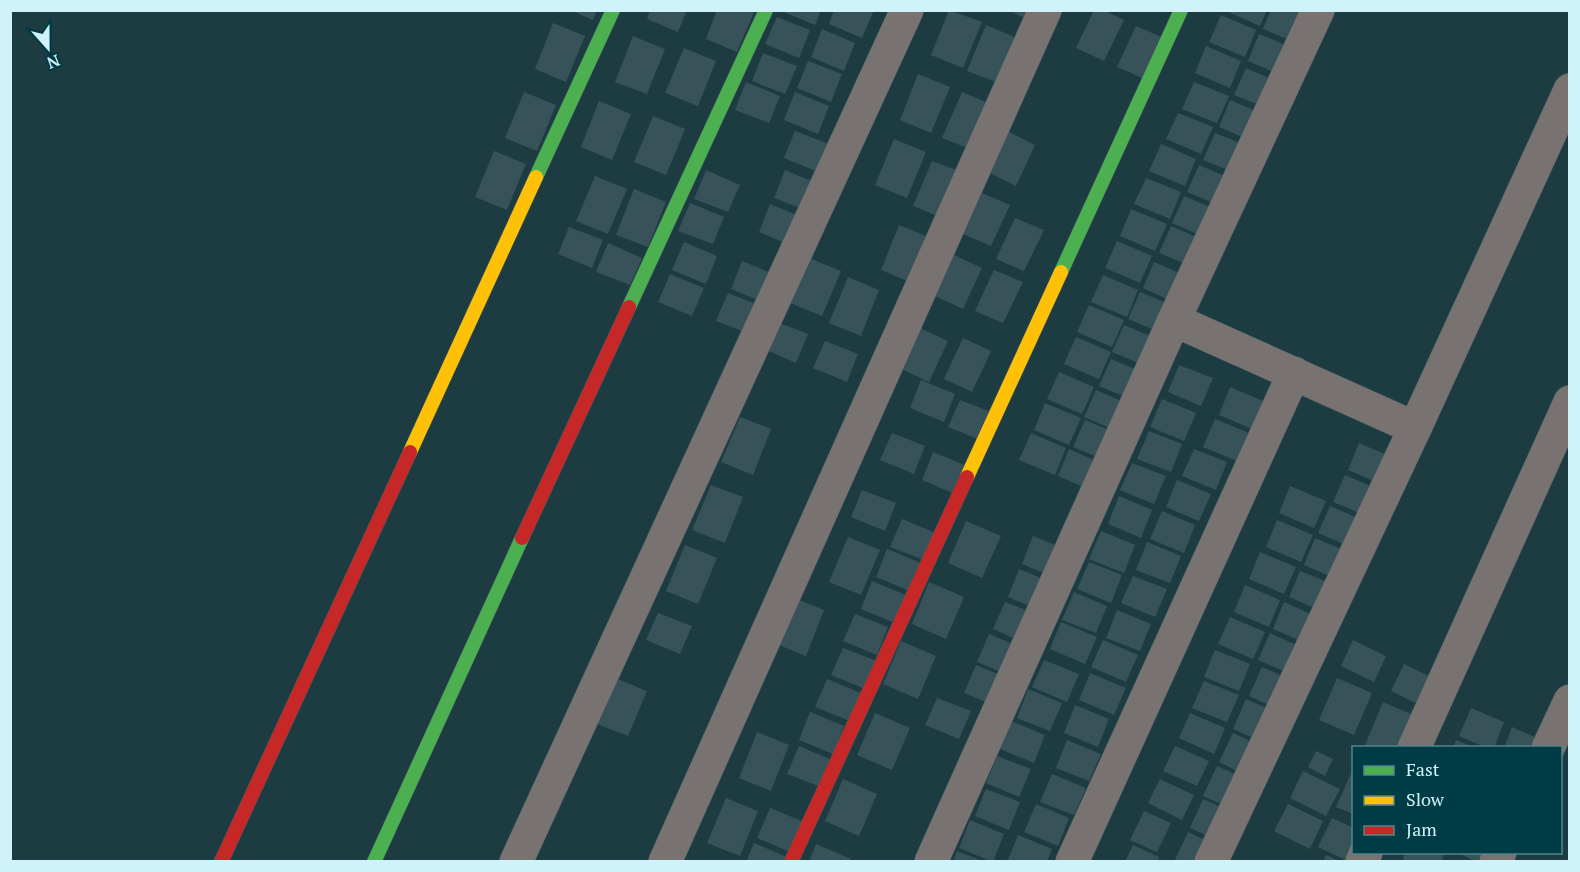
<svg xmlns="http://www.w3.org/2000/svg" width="1580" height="872" viewBox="0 0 1580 872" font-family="'PT Serif',serif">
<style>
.building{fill:#38525a}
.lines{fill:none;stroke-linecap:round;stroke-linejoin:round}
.street-casing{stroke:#405a60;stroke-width:34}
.fast-casing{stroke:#405a60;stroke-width:15}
.slow-casing{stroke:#405a60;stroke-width:15}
.jam-casing{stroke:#405a60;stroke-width:15}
.street{stroke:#787271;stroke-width:33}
.fast{stroke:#4caf50;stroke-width:14}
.slow{stroke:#ffc107;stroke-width:14}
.jam{stroke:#c62828;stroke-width:14}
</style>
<rect width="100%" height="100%" fill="#1d3c41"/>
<path class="building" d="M570 10H597L593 20Z
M650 10H687L678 32 647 19Z
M717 10H755L737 52 706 39Z
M779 10H821L815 25Z
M834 10H874L862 38 829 24Z
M949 10 982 22 963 68 931 55Z
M1007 10H1034L1030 20Z
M1094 10H1103L1124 20 1104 61 1076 48Z
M1224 10H1267L1260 26Z
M1271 10H1294L1310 17 1299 44 1263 29Z
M1221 15 1256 30 1245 57 1209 42Z
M777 17 810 30 799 58 765 44Z
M553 23 585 36 566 82 535 69Z
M986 25 1017 38 999 83 967 71Z
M1136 26 1164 38 1145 79 1117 67Z
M822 29 855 43 844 71 811 57Z
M1259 34 1295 49 1283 76 1248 61Z
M633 36 665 49 647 94 615 82Z
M1206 46 1241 61 1230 88 1195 73Z
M684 48 716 61 698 106 665 93Z
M763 53 797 66 785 94 752 81Z
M808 61 842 74 831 102 797 88Z
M1246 68 1281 83 1269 109 1234 95Z
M918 74 950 87 931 133 900 120Z
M746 82 780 96 769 123 735 110Z
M1194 82 1229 96 1217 123 1182 109Z
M524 92 556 105 537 151 505 138Z
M795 92 829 106 818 134 784 120Z
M962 92 993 105 975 151 942 138Z
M1230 100 1266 115 1254 142 1219 127Z
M599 101 631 114 612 160 581 147Z
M1178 113 1213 127 1201 154 1166 139Z
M653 116 685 129 666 175 634 162Z
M795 131 829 144 818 172 784 158Z
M1007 131 1035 145 1016 186 988 172Z
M1215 133 1250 147 1238 174 1203 160Z
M894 139 926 152 907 198 875 185Z
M1161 144 1196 159 1185 186 1149 171Z
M494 151 526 164 507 210 475 197Z
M932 161 964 173 945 219 913 206Z
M1199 165 1234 180 1223 207 1187 192Z
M706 170 740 185 728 212 694 199Z
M785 170 819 184 808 211 774 198Z
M595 176 627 189 608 234 576 221Z
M1146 178 1181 192 1170 219 1134 204Z
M634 189 666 202 648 247 616 235Z
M982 193 1010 205 991 246 963 234Z
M1184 196 1219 211 1207 238 1172 223Z
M690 203 724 217 713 244 678 231Z
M770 204 804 218 792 246 759 232Z
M1131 209 1167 224 1155 251 1120 236Z
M1015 218 1044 230 1024 271 996 259Z
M899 225 931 238 912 283 881 270Z
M1171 226 1206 241 1195 268 1159 253Z
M569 227 603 240 592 268 558 254Z
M1117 241 1152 256 1140 283 1105 268Z
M684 242 717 256 706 284 672 270Z
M608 243 642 258 630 285 596 272Z
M954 255 982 268 963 309 935 296Z
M809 258 841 271 822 316 790 303Z
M742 261 776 275 765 303 731 289Z
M1154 262 1189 277 1178 304 1143 288Z
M994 270 1023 282 1003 323 975 311Z
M670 274 704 288 692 316 658 302Z
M1103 275 1138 290 1127 317 1091 302Z
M848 277 879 290 861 336 829 323Z
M1140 292 1176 307 1164 334 1128 319Z
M728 293 761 306 750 334 716 321Z
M1089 305 1124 320 1112 347 1077 332Z
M774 321 808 334 796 363 762 348Z
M1124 325 1160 340 1148 367 1112 352Z
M920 328 948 341 929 382 901 369Z
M1076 337 1111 352 1099 379 1064 364Z
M963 338 991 351 972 392 944 379Z
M825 341 858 354 847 382 813 368Z
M1111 359 1146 374 1135 401 1099 386Z
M1179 365 1213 378 1201 406 1168 392Z
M1059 372 1094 387 1082 414 1047 399Z
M921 380 955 394 944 422 910 408Z
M1230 387 1263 401 1252 429 1219 415Z
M1096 390 1131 405 1119 432 1084 417Z
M1162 399 1196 413 1184 441 1150 427Z
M960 400 994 413 983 441 948 427Z
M1045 403 1081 418 1069 445 1034 430Z
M740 417 771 429 753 475 721 462Z
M1215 419 1249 433 1237 461 1203 447Z
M1085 420 1121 435 1109 462 1073 447Z
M1149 431 1182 444 1171 472 1137 459Z
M892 433 925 446 914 474 880 460Z
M1031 433 1066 448 1055 475 1019 460Z
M1359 443 1394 458 1383 485 1348 470Z
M1069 449 1105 465 1093 491 1058 476Z
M1194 449 1227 462 1216 490 1182 476Z
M933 452 967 466 955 494 922 480Z
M1132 463 1166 476 1154 504 1120 490Z
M1345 475 1380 490 1369 517 1333 502Z
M1177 480 1211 494 1199 521 1166 507Z
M711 485 743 497 725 543 692 530Z
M1290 486 1326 501 1314 528 1279 513Z
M862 490 896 503 885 531 851 517Z
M1119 496 1152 510 1141 538 1108 524Z
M1330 506 1365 521 1353 548 1318 533Z
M1162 511 1195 525 1184 553 1150 539Z
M902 519 936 533 924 560 890 547Z
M1277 520 1313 535 1301 562 1266 547Z
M966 521 1001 536 982 578 948 563Z
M1101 531 1135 545 1124 573 1089 559Z
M1033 536 1067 550 1056 578 1022 564Z
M848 537 880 550 861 595 829 582Z
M1315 538 1351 553 1339 580 1304 565Z
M1147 542 1181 556 1170 583 1136 570Z
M685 545 717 558 698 604 666 591Z
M887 549 921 563 910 591 876 577Z
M1260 552 1296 567 1284 594 1249 579Z
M1089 562 1122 575 1111 603 1077 589Z
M1019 569 1053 583 1041 611 1008 597Z
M1300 571 1336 585 1324 612 1289 597Z
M1133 576 1167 589 1155 617 1121 603Z
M872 581 906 595 895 623 861 609Z
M929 582 964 597 946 639 912 624Z
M1245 585 1280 600 1269 627 1234 612Z
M1074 592 1107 606 1096 633 1062 620Z
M792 597 824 610 806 656 774 643Z
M1005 602 1038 615 1027 644 993 629Z
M1284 602 1320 618 1308 644 1273 629Z
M1117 610 1151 624 1140 651 1106 638Z
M658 613 692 626 680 654 646 640Z
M855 614 888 627 877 655 843 641Z
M1230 617 1265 632 1253 659 1218 644Z
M1061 622 1097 637 1085 664 1050 649Z
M1270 633 1305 649 1293 675 1258 660Z
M989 634 1022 648 1011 676 977 662Z
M1103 640 1138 655 1126 682 1091 667Z
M1353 640 1386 656 1374 682 1341 666Z
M901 641 936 656 918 699 883 684Z
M843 648 877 661 865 689 831 675Z
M1215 650 1250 664 1239 691 1204 677Z
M1044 660 1079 674 1067 702 1032 687Z
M1404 664 1437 680 1424 707 1391 691Z
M976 665 1010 679 998 707 964 693Z
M1262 667 1289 679 1275 708 1249 696Z
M1090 673 1126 688 1114 715 1079 700Z
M615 678 647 691 628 736 597 724Z
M1337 678 1372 693 1354 735 1319 720Z
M827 679 861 693 850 721 815 707Z
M1204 681 1239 695 1227 722 1192 708Z
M1028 689 1062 703 1050 731 1017 718Z
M937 698 971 711 959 739 925 725Z
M1246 699 1273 711 1260 741 1233 729Z
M1383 702 1418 717 1405 748H1372L1365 745Z
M1075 705 1109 719 1098 747 1064 733Z
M1471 708 1504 722 1494 748H1487L1459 736Z
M810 712 844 726 833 754 799 740Z
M875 713 910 728 892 770 857 755Z
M1190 713 1225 728 1214 754 1179 738Z
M1011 721 1045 735 1034 763 1000 749Z
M1512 727 1546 742 1544 748H1504Z
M757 732 789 745 771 791 739 778Z
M1233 733 1259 745 1246 775 1219 762Z
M1067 740 1101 754 1089 781 1056 768Z
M1456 740 1473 747V748H1453Z
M799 746 832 760 821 787 787 774Z
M1175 746 1209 761 1197 786 1163 771Z
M1316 751 1333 759 1325 776 1308 767Z
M997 756 1031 769 1019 797 986 783Z
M1217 766 1244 778 1230 808 1203 796Z
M1354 767V814L1336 807Z
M1303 771 1340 789 1326 816 1290 798Z
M1052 774 1086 788 1074 815 1040 802Z
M843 779 877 794 859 836 825 821Z
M1160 779 1194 795 1182 820 1148 803Z
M986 789 1020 802 1009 830 975 816Z
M726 798 758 811 740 856 707 843Z
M1203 799 1230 811 1216 840 1190 828Z
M1036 804 1069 818 1058 846 1024 832Z
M1288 804 1323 821 1310 849 1274 831Z
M770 808 804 822 790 852 757 838Z
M1144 811 1171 823 1157 852 1130 840Z
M1332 818 1354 828V852L1350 862 1318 847Z
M970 820 1004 834 993 862 959 848Z
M1188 832 1214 844 1206 862H1174Z
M1018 835 1052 849 1047 862H1007Z
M754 843 787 857 786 862H746Z
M816 844 851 859 850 862H809Z
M1133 845 1159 857 1157 862H1125Z
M957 851 983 861V862H953Z
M1405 852H1443L1444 853 1441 862H1402Z
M1456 852H1496L1492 862H1477Z
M1326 855 1342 862H1323Z"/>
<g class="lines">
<g class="street-casing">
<path id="street" d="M1174 320 1415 428 1211 862
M1415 428 1570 90
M1414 748 1570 402
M1548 748 1570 701
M516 862 907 10
M665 862 1045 10
M931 862 1174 320 1318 10
M1072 862 1294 373
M1362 862 1366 852
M1496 862 1500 852"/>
</g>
<g class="fast-casing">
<path id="fast" d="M536 177 613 10
M1061 272 1181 10
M629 307 766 10
M374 862 522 538"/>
</g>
<g class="slow-casing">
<path id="slow" d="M410 452 536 177
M967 477 1061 272"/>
</g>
<g class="jam-casing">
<path id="jam" d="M522 538 629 307
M221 862 410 452
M791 862 967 477"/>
</g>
<use href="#street" class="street"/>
<use href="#fast" class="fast"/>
<use href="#slow" class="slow"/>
<use href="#jam" class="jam"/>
</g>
<rect width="1580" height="872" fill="none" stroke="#d0f3fb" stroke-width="24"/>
<rect x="1352" y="746" width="210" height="108" fill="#003c46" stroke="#53858e" stroke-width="1.5"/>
<rect x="1364" y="766" width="30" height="9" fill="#4caf50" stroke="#53858e" stroke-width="1.5"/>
<text x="1406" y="776" font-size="18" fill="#d0f3fb">Fast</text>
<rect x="1364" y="796" width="30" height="9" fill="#ffc107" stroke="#53858e" stroke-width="1.5"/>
<text x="1406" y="806" font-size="18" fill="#d0f3fb">Slow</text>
<rect x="1364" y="826" width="30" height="9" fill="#c62828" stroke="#53858e" stroke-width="1.5"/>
<text x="1406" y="836" font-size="18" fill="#d0f3fb">Jam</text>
<g transform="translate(48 48) rotate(159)" stroke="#003c46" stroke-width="4.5" paint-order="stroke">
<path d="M0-4.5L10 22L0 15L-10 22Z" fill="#d0f3fb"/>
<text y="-9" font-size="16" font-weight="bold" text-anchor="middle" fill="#d0f3fb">N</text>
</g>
</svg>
